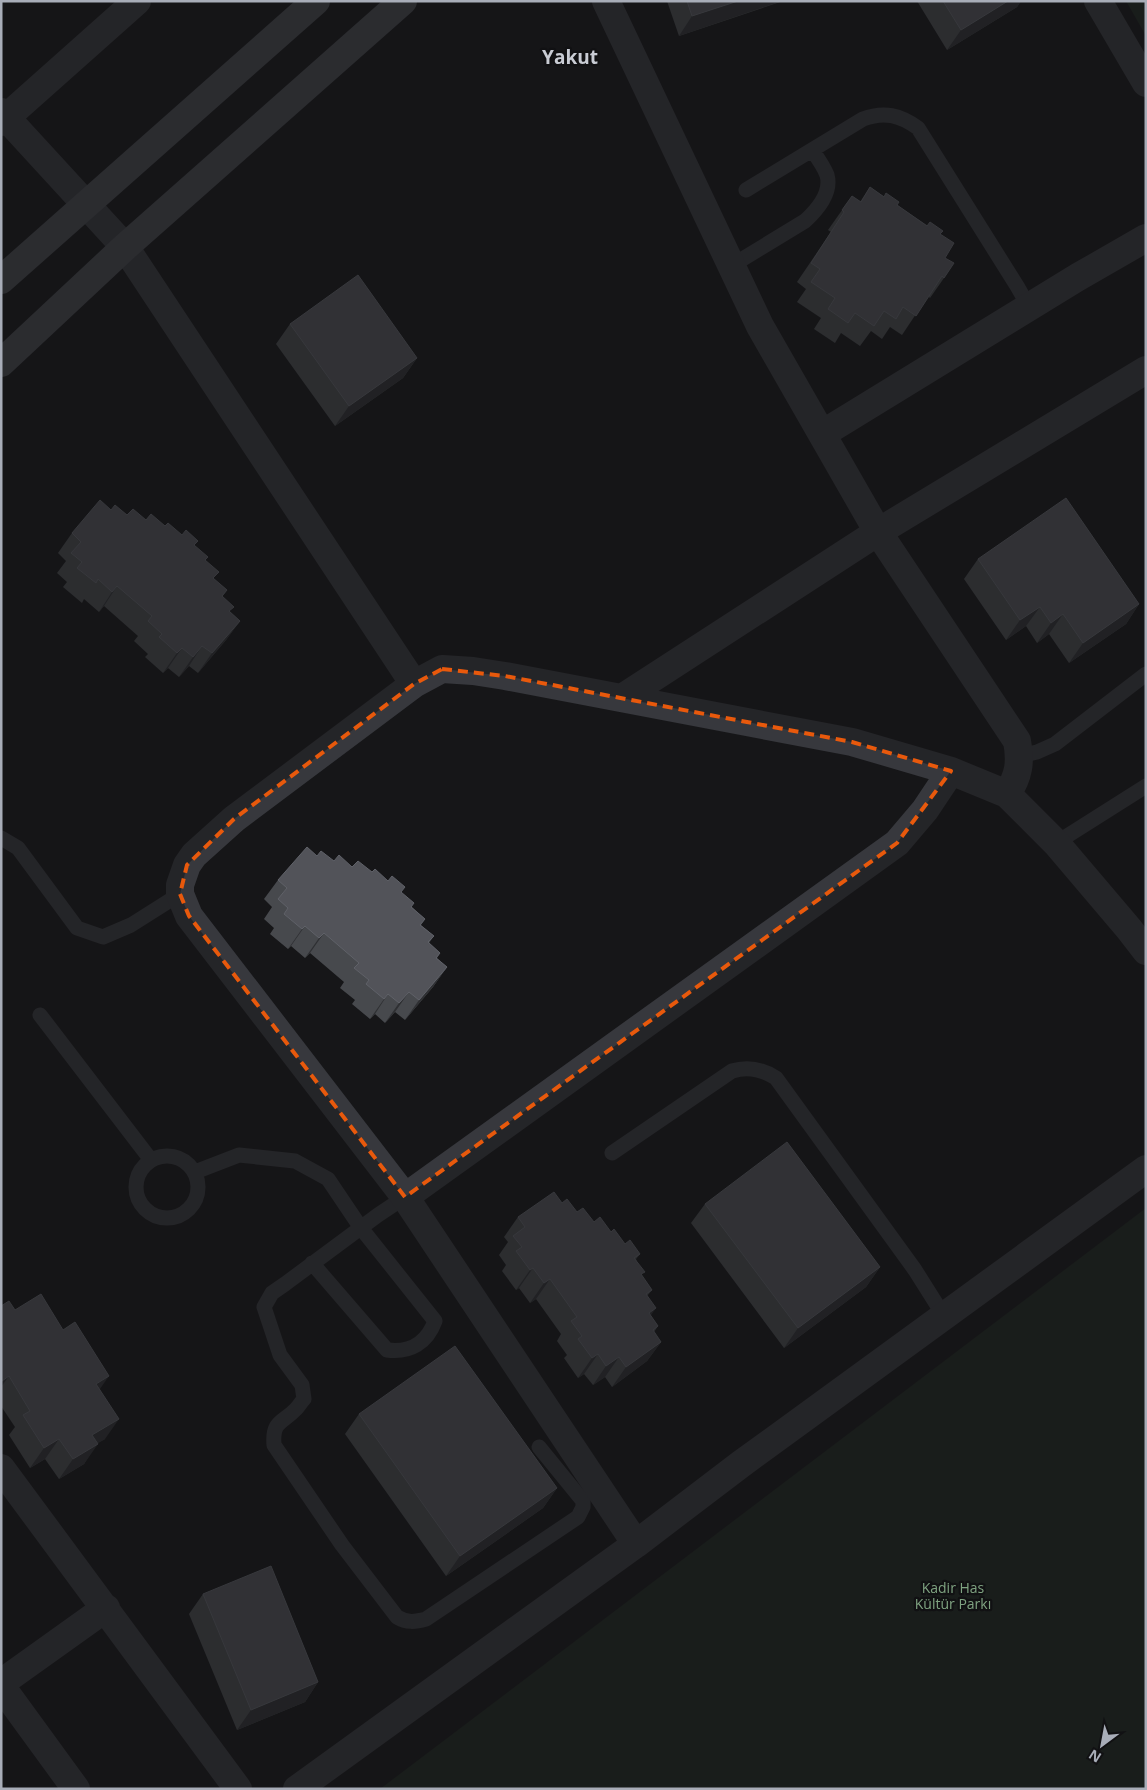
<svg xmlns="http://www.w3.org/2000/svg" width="1147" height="1790" viewBox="0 0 1147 1790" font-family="'Open Sans',sans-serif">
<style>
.green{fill:#1e261f}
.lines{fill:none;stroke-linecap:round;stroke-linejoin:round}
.lane{stroke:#37383d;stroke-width:15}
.street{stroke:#37383d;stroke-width:28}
.secondary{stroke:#45474d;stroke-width:28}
.wall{fill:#47494d}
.shaded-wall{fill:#2f3033}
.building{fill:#525359;stroke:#5f6168}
.marked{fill:none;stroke:#e8590c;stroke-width:4;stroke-dasharray:10 6;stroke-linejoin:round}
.labels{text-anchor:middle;stroke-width:4.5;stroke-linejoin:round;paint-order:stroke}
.park-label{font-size:14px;fill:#7fa381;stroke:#111113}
.district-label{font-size:19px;font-weight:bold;fill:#c9ccd4;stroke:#111113}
</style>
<rect width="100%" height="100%" fill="#161618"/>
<path class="green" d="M1126 1H1146V36Z
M1146 1208V1789H380Z"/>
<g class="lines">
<path class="lane" d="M746 190 863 119C884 111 900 115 918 128L1017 286 1029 307
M731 266 805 221C817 210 832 193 827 175 824 167 817 157 812 150
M1020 756 1037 752 1055 744 1146 674
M1 838 18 848 77 928 103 937 131 925 180 894
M1056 843 1146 786
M40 1015 151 1160
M612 1153 732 1071C748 1066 762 1069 776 1078L915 1270 944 1316
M136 1187a31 31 0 1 1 62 0a31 31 0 1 1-62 0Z
M195 1172 239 1155 295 1161 328 1179 361 1228 435 1321C427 1343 410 1353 387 1350L312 1263
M405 1197 378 1215 285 1284 272 1293 264 1307 280 1355 302 1385 304 1399C301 1402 299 1406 296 1409 283 1423 272 1420 274 1445L342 1545 397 1617C407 1623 415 1622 426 1619L578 1517 583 1507V1501L539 1447"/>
<path class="street" d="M606 1 760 326 878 532 1017 741C1021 762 1019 776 1007 794
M1098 1 1146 83
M1 112 125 247 414 684 442 669 473 671 505 676 852 742 951 771 1007 794 1056 843 1129 929 1146 951
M1 122 137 1
M822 434 1078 277 1146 238
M414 684 234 819 194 855 187 865 180 885V894L189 916 405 1197 636 1544
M622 698 878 532 1146 370
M405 1197 897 843 925 810 951 771
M1 1468 238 1789
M1 1683 106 1608
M1 1686 76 1789
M297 1789 636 1544 741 1464 1146 1169"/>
<path class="secondary" d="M1 280 316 1
M1 363 125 247 403 1"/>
</g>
<path class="wall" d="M667 1H783L679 36Z
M917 1H1021L1017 7 947 50Z
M870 187 940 234 945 258 944 278 930 298 928 296 902 335 890 327 882 339 871 331 860 346 841 333 835 343 814 329 821 318 797 302 806 289 797 282 831 232 828 230 852 196 860 202Z
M290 324 417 358 403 378 335 426 276 344Z
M111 510 165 526 195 546 205 561 214 579 227 590 222 597 230 612 240 621 226 640 198 673 189 666 179 677 168 668 163 673 145 657 148 654 134 641 138 636 104 606 99 612 84 599 82 603 63 587 67 582 57 573 66 561 58 553 72 533Z
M978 559 1139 604 1126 624 1069 663 1049 634 1037 643 1026 626 1006 640 964 579Z
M317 856 372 872 401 892 412 907 425 919 421 925 434 936 429 943 440 953 437 958 447 967 433 987 405 1020 395 1012 385 1023 375 1014 370 1019 352 1004 355 1000 340 988 344 982 310 953 305 958 291 946 288 949 270 934 274 928 264 919 272 907 264 899 278 880Z
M562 1203 611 1232 625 1244 640 1254 636 1259 642 1276 652 1290 647 1296 651 1316 658 1326 654 1332 661 1342 647 1361 612 1387 605 1377 593 1385 584 1374 578 1378 564 1358 567 1355 557 1341 561 1334 536 1299 530 1303 519 1288 516 1290 502 1271 506 1265 499 1255 508 1242 504 1237 518 1217Z
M705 1204 880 1267 866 1287 784 1348 691 1223Z
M1 1306 15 1310 100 1389 105 1439 97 1443 84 1464 59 1479 45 1459 30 1468 9 1435 15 1427 1 1406Z
M359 1414 557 1488 543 1508 446 1576 345 1434Z
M203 1594 318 1682 305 1702 237 1730 189 1614Z"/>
<path class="shaded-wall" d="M738 1H782L679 36 692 16Z
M1008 1H1021L1017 7 947 50 961 30Z
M417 358 403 378 335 426 349 406Z
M117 586 104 606 99 612 112 592Z
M1139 604 1126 624 1069 663 1083 643Z
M1040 607 1026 626 1006 640 1020 620Z
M1063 614 1049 634 1037 643 1051 623Z
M240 621 226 640 198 673 212 653Z
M202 646 189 666 179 677 193 657Z
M182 648 168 668 163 673 177 653Z
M305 926 291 946 288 949 302 929Z
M324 933 310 953 305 958 319 938Z
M447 967 433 987 405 1020 419 1000Z
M409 992 395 1012 385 1023 399 1003Z
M388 994 375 1014 370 1019 384 999Z
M880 1267 866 1287 784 1348 798 1328Z
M533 1268 519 1288 516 1290 530 1270Z
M550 1279 536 1299 530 1303 544 1283Z
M656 1308 642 1328 649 1313Z
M661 1342 647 1361 612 1387 626 1367Z
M598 1354 584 1374 578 1378 592 1358Z
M619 1357 605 1377 593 1385 606 1366Z
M9 1376 1 1387 2 1381Z
M109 1376 95 1396 96 1384Z
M119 1419 105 1439 79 1455 92 1435Z
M59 1439 45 1459 30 1468 44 1448Z
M98 1444 84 1464 59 1479 73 1459Z
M557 1488 543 1508 446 1576 460 1556Z
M318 1682 305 1702 237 1730 251 1710Z"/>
<path class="building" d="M687 1H738L692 16Z
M943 1H1008L961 30Z
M870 187 884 197 886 193 899 202 897 205 927 226 930 222 943 231 940 234 954 243 945 258 954 263 944 278 942 276 916 316 903 307 896 319 884 311 874 326 855 313 848 323 828 309 835 298 811 282 820 269 811 263 844 212 842 210 852 196 861 202Z
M358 275 417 358 349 406 290 324Z
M1066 498 1139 604 1083 643 1063 614 1051 623 1040 607 1020 620 978 559Z
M100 500 111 510 115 505 127 515 133 509 146 520 151 514 165 526 168 523 182 535 186 530 198 541 194 545 208 557 205 560 219 572 213 578 227 590 222 596 234 607 229 611 240 621 212 653 202 646 193 657 182 648 177 653 159 637 162 634 148 621 152 616 117 586 112 592 98 579 96 583 77 568 82 562 71 553 81 542 72 533Z
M307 847 317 856 321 851 334 861 339 855 352 867 358 861 372 872 375 869 388 881 392 876 405 887 401 892 414 903 411 907 425 919 420 925 434 936 428 942 440 953 436 958 447 967 419 1000 409 992 399 1003 388 994 384 999 366 984 369 980 354 968 359 963 324 933 319 938 305 926 302 929 284 914 288 908 278 899 287 888 278 880Z
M787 1142 880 1267 798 1328 705 1204Z
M554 1192 562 1203 567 1199 577 1212 583 1208 594 1222 600 1217 611 1232 614 1229 625 1244 630 1240 640 1254 634 1258 645 1272 641 1274 652 1290 646 1294 656 1308 649 1313 658 1326 653 1330 661 1342 626 1367 619 1357 606 1366 598 1354 592 1358 578 1339 582 1336 571 1321 577 1317 550 1279 544 1283 533 1268 530 1270 516 1251 522 1247 513 1236 525 1227 518 1217Z
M41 1294 63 1330 75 1322 109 1376 96 1384 119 1419 92 1435 98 1444 73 1459 59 1439 44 1448 23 1415 30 1411 9 1376 2 1381 1 1380V1306L9 1301 15 1310Z
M455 1346 557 1488 460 1556 359 1414Z
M271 1566 318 1682 251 1710 203 1594Z"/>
<path d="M0 0H1147V1790H0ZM442 669 505 676 852 742 951 771 897 843 405 1197 189 916 180 894 187 865 234 819 414 684Z" fill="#161618" fill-opacity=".55" fill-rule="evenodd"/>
<path class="marked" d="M442 669 505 676 852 742 951 771 897 843 405 1197 189 916 180 894 187 865 234 819 414 684Z"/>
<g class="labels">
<g class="park-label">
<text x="953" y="1593">Kadir Has<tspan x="953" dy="16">Kültür Parkı</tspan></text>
</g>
<g class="district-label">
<text x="570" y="64">Yakut</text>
</g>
</g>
<rect width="1147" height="1790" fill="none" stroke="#a8adb8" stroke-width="5"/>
<g transform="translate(1102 1745) rotate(212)" stroke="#111113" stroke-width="4" paint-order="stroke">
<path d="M0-4L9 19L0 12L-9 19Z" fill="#a8adb8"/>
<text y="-8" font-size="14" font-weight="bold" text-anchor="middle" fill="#a8adb8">N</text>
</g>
</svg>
